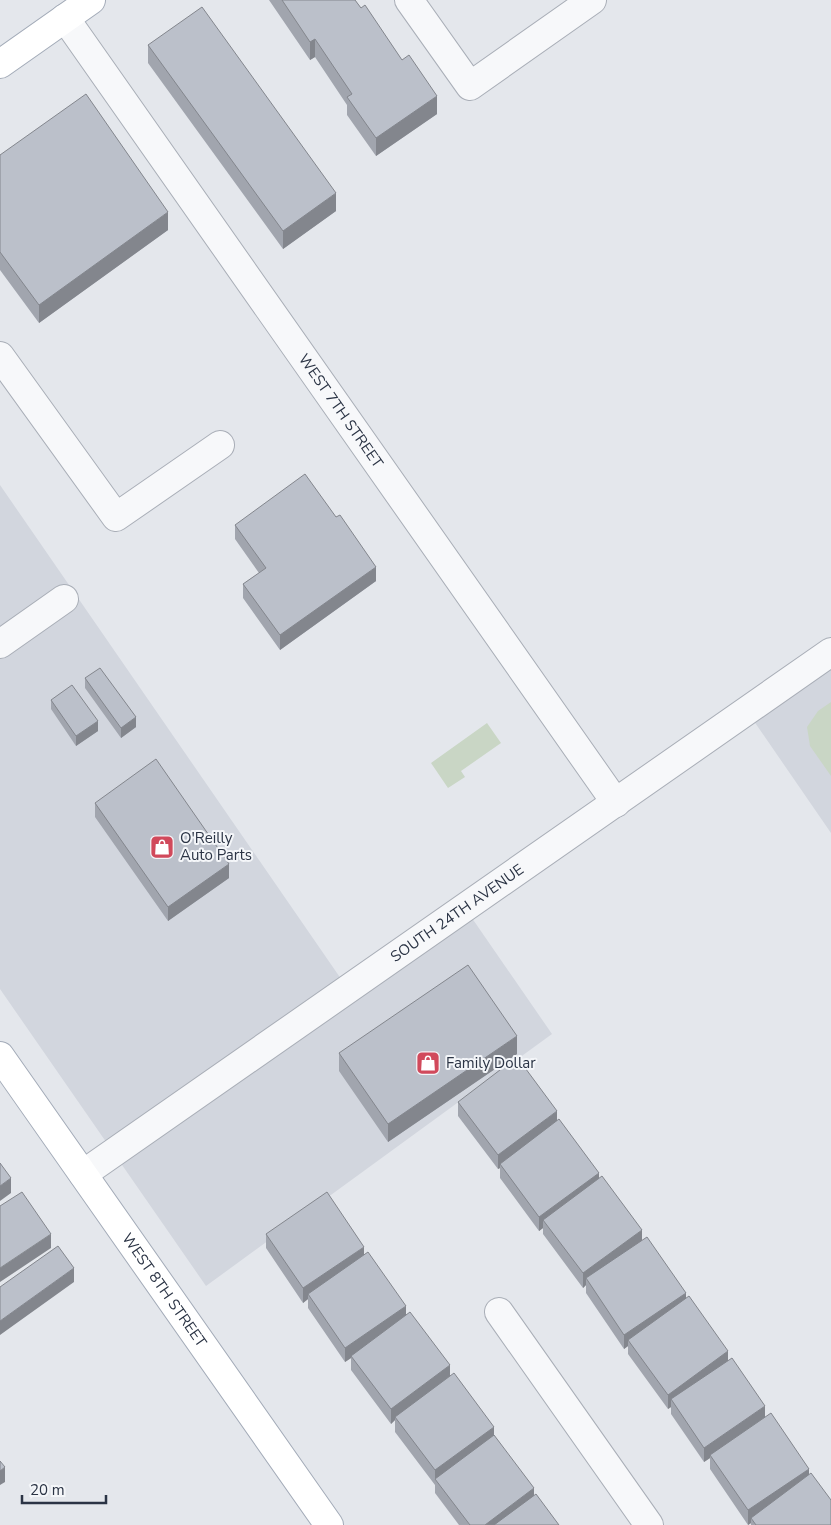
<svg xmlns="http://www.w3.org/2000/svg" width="831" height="1525" viewBox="0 0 831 1525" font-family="'Nunito Sans',sans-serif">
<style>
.built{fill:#d2d6de}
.green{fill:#c9d6c5}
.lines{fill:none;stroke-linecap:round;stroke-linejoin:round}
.minor-casing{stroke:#a9aeb7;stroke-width:30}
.major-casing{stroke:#a3abb8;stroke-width:30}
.minor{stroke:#f7f8fa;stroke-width:28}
.major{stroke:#fff;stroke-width:28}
.wall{fill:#a1a5ae}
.shaded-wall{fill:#83868d}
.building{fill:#bbc0ca;stroke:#83868d}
.labels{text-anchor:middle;stroke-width:4;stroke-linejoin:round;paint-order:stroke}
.street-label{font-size:15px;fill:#2b3445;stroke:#f4f6f9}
.poi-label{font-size:15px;fill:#2b3445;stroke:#f4f6f9;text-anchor:start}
</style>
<rect width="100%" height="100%" fill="#e4e7ec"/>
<path class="built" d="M0 485 348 989 465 908 552 1034 206 1286 0 989Z
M831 652V833L747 711Z"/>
<path class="green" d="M831 702V776L810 746 807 727 818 711Z
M487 723 501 743 461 771 465 777 448 788 431 763Z"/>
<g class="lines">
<g class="minor-casing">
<g id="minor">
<path d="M409 0 470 86 592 0"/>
<path id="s1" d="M65 18 616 803"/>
<path d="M0 356 116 517 220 445"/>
<path d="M0 644 64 599"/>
<path id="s2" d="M83 1174 831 652"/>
<path d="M499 1312 649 1525"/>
</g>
</g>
<g class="major-casing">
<g id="major">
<path d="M0 64 91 0"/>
<path id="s3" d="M0 1056 329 1525"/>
</g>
</g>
<use href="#minor" class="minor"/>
<use href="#major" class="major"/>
</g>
<path class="wall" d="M269 0H355L437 114 376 156 347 115V105L315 57 310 60Z
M148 45 336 211 283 249 148 63Z
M0 155 168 230 39 323 0 270Z
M336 517 376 581 280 650 243 598V584L259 573 235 539V525Z
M85 678 136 727 121 738 85 688Z
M51 700 98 731 76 746 51 709Z
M95 803 229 878 168 921 95 817Z
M339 1053 517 1054 388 1142 339 1071Z
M458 1102 557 1121 599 1178 642 1240 686 1298 728 1360 765 1418 809 1475 831 1525H751V1523L748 1525 710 1469V1458L704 1462 671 1414V1407L668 1409 628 1354V1346L624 1349 586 1293V1285L583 1288 543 1234V1228L539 1231 500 1178V1168L498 1169 458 1116Z
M266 1234 364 1255 450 1376 494 1435 534 1495 559 1525H459L435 1493V1484V1485L395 1432V1420L391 1424 351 1370V1358L345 1362 308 1308V1299L303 1303 266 1248Z"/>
<path class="shaded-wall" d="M315 39V57L310 60V42Z
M437 96V114L376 156V138Z
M336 193V211L283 249V231Z
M168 212V230L39 323V305Z
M376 567V581L280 650V635Z
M136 717V727L121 738V728Z
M98 721V731L76 746V736Z
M229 864V878L168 921V907Z
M517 1036V1054L388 1142V1124Z
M557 1111V1125L500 1164V1168L498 1169V1155Z
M599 1173V1187L543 1220V1228L539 1231V1217Z
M11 1178V1193L0 1201V1186Z
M642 1230V1244L586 1278V1285L583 1288V1273Z
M51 1234V1248L0 1282V1268Z
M364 1247V1261L308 1294V1299L303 1303V1288Z
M74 1268V1282L0 1335V1321Z
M686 1293V1307L628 1340V1346L624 1349V1335Z
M406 1306V1321L351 1356V1358L345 1362V1348Z
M728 1351V1366L671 1399V1407L668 1409V1395Z
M450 1365V1379L395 1417V1420L391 1424V1409Z
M765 1406V1420L710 1455V1458L704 1462V1448Z
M494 1427V1441L435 1479V1485V1470Z
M5 1467V1482L0 1485V1471Z
M809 1469V1483L751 1518V1523L748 1525V1510Z
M534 1488V1503L504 1525H485Z"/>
<path class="building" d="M282 0H355L361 8 365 5 402 60 409 55 437 96 376 138 347 97 352 94 315 39 310 42Z
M202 7 336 193 283 231 148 45Z
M86 94 168 212 39 305 0 252V155Z
M305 474 336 517 340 515 376 567 280 635 243 584 266 568 235 525Z
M100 668 136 717 121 728 85 678Z
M72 685 98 721 76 736 51 700Z
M156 759 229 864 168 907 95 803Z
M468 965 517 1036 388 1124 339 1053Z
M517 1057 557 1111 498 1155 458 1102Z
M559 1119 599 1173 539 1217 500 1164Z
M0 1163 11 1178 0 1186Z
M602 1176 642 1230 583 1273 543 1220Z
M22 1192 51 1234 0 1268V1206Z
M327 1192 364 1247 303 1288 266 1234Z
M647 1237 686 1293 624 1335 586 1278Z
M58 1246 74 1268 0 1321V1287Z
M368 1252 406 1306 345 1348 308 1294Z
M689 1296 728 1351 668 1395 628 1340Z
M410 1312 450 1365 391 1409 351 1356Z
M732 1358 765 1406 704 1448 671 1399Z
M454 1373 494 1427 435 1470 395 1417Z
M771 1413 809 1469 748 1510 710 1455Z
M494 1435 534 1488 485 1525H470L435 1479Z
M0 1461 5 1467 0 1471Z
M811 1473 831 1500V1525H756L751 1518Z
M536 1494 559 1525H494Z"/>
<defs>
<g id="shop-square" transform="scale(1.25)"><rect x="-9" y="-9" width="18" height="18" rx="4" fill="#d1495b" stroke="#f4f6f9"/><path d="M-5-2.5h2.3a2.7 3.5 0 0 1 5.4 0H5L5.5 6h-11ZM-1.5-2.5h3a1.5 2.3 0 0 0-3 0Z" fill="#fff"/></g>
</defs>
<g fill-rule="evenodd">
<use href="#shop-square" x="162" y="847"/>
<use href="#shop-square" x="428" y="1063"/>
</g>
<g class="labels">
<g class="street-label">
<text dy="5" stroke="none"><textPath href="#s1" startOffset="480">WEST 7TH STREET</textPath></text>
<text dy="5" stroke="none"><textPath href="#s2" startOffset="456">SOUTH 24TH AVENUE</textPath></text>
<text dy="5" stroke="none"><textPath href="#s3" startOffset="286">WEST 8TH STREET</textPath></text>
</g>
<g class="poi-label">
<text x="180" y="843">O'Reilly<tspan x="180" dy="17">Auto Parts</tspan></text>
<text x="446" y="1068">Family Dollar</text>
</g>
</g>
<path d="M22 1495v8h84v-8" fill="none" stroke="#2b3445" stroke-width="2.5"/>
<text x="30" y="1495" font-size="15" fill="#2b3445" stroke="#f4f6f9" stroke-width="4" paint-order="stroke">20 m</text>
</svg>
